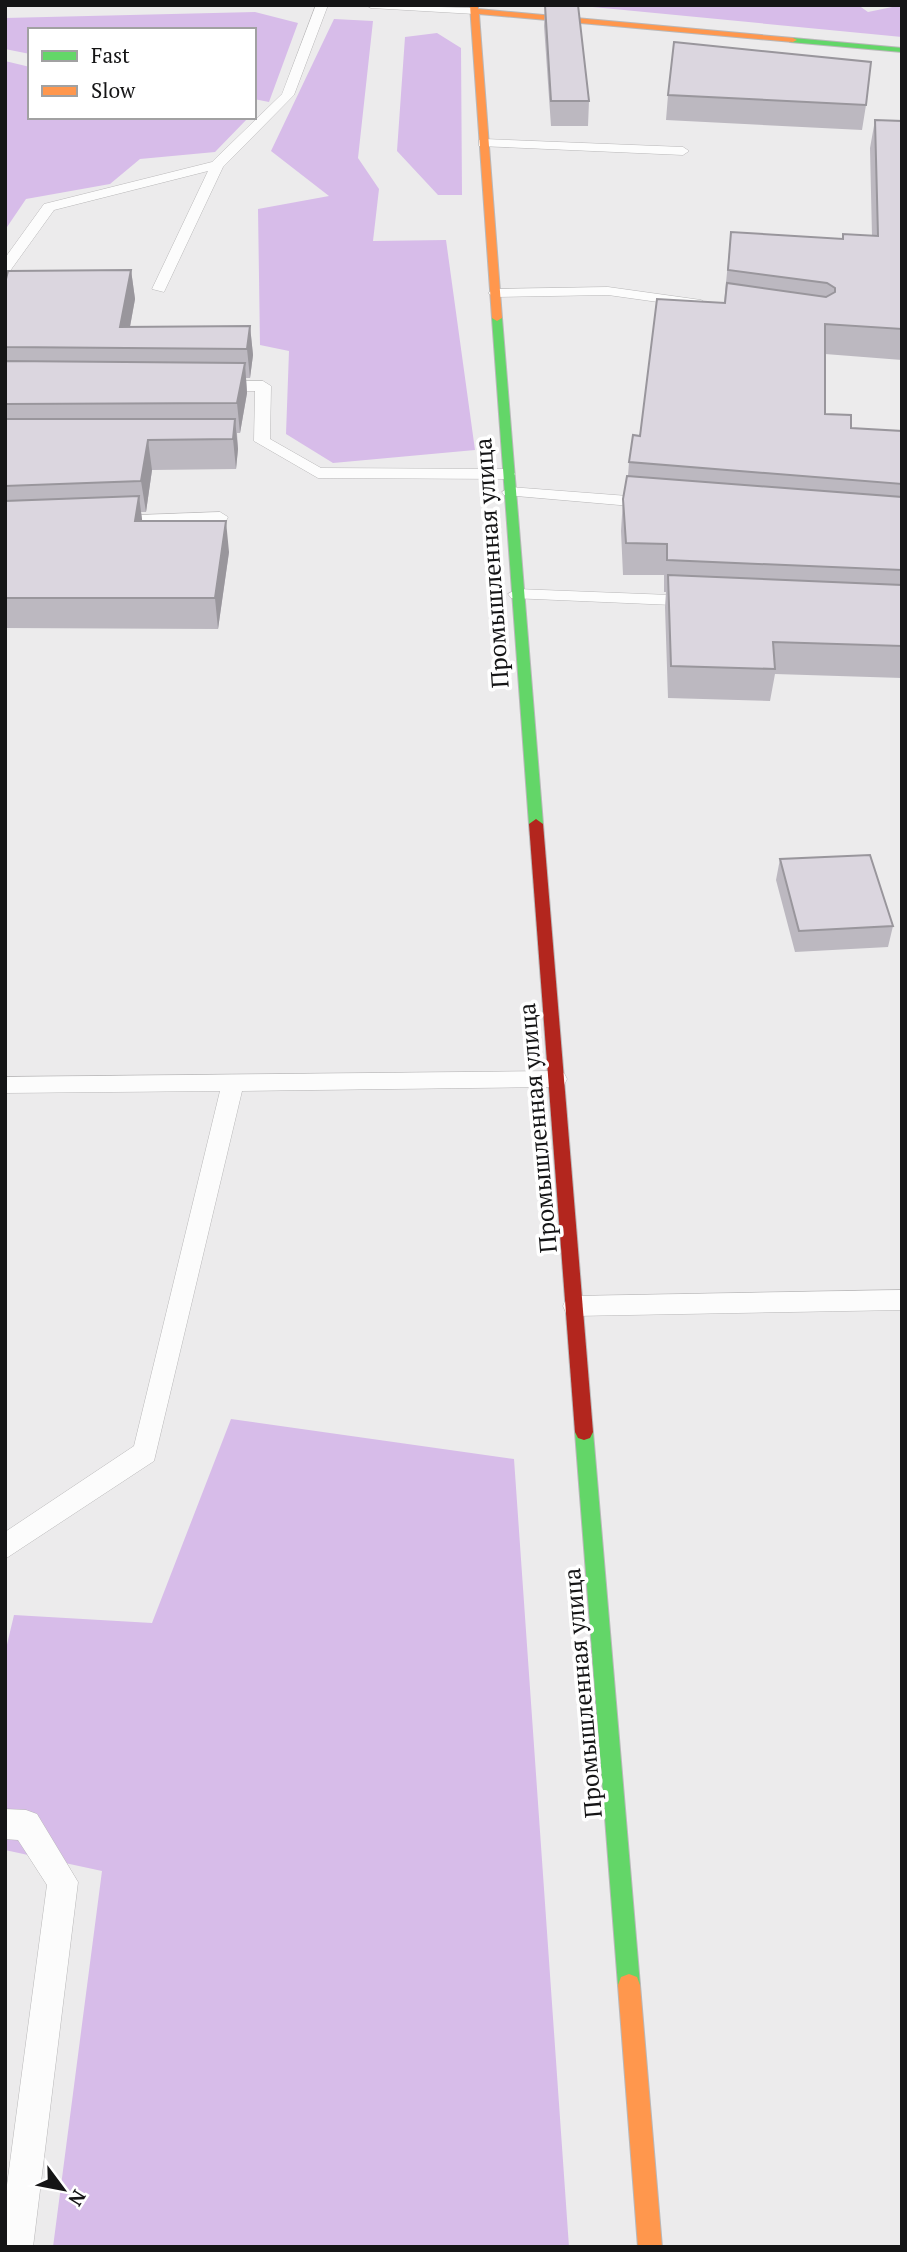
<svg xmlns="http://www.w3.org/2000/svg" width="907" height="2252" viewBox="0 0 907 2252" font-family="'PT Serif',serif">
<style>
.forest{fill:#d7bce9}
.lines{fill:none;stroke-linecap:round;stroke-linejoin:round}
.lane-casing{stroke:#b9b8b9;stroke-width:1}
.fast-casing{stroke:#b9b8b9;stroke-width:2}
.slow-casing{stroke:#b9b8b9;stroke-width:2}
.jam-casing{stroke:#b9b8b9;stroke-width:2}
.lane{fill:#fcfcfc;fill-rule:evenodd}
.fast{fill:#63d668;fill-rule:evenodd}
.slow{fill:#ff974d;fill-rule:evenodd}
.jam{fill:#b3261e;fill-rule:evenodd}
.wall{fill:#bcb8c0}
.shaded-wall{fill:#99969c}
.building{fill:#dbd6df;stroke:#99969c;stroke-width:2}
.labels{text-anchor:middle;stroke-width:7;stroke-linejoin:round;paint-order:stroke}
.street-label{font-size:24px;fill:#151516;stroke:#fff}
</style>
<rect width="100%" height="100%" fill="#ecebec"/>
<path class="forest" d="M572 5H858L868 12 902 5V37Z
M255 12 298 23 269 102 254 99V30H30V54L5 49V18Z
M334 19 373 21 358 158 379 189 373 241 446 240 475 450 333 463 286 434 289 351 260 345 258 209 329 196 271 151Z
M437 33 461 48 462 195H438L397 151 405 37Z
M5 61 30 67V117L248 118 215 152 140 159 110 184 26 199 5 230Z
M231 1419 514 1459 569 2247H53L102 1871 5 1850V1653L14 1615 152 1623Z"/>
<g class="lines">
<g class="lane-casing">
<path id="lane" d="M316 5H328L294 95 223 167 164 292 152 289 208 171 54 210 10 271 5 272V258L44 204 212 162 282 94Z
M366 5 475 8 481 11 475 14 371 8Z
M484 139 683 147 689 151 683 155 479 146V140Z
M608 287 701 300 708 304 701 308 608 295 495 297 488 293 495 289Z
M263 381 271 386 270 439 321 468 508 469 516 474 508 479 318 478 254 441 255 391H218L210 386 218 381Z
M510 487 654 498 662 503 654 508 504 495 502 492Z
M220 512 228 517 226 521 113 526 105 521 113 516Z
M517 589 696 596 705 601 696 606 511 598 508 594Z
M556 1071 564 1073 567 1079 564 1085 556 1087 242 1091 154 1461 5 1559V1532L134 1446 220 1091 5 1093V1077Z
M902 1290V1310L575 1316 566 1313 563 1306 566 1299 575 1296Z
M5 1809 26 1810 37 1814 78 1882 33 2247H5V2200L47 1885 18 1840 5 1839Z"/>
</g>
<g class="fast-casing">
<path id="fast" d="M793 38 902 48V52L790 42Z
M497 315 502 318 543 824 536 829 529 824 492 318Z
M584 1424 590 1426 593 1432 640 1985 637 1993 629 1996 621 1993 618 1985 575 1432 578 1426Z"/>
</g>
<g class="slow-casing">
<path id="slow" d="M470 5H478V9L793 38 797 40 793 42 479 14 502 318 497 321 492 318Z
M629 1974 637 1977 640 1985 662 2247H638L618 1985 621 1977Z"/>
</g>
<g class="jam-casing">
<path id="jam" d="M536 819 543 824 593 1432 590 1438 584 1440 578 1438 575 1432 529 824Z"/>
</g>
<use href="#lane" class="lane"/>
<use href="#fast" class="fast"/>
<use href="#slow" class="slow"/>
<use href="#jam" class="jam"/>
</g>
<path class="wall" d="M545 5 589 101 588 126H551L544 26Z
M668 95 866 105 862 130 666 120Z
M875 120 902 121V360L825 354V414L851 428 902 431V678L775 674 770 701 668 698 665 607 666 592H664V575H623L621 531 623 499 628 476 629 462 640 436 724 303 731 232 842 239 843 234 872 236 870 148Z
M131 270 135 299 130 327 250 326 253 355 250 378H246L247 393 240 433H237L238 449 236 469 152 470 146 512H141L142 521 229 552 218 629 5 628V283Z
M780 859 893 926 888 947 795 952 776 880Z"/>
<path class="shaded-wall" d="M131 270 135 299 126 348 120 327Z
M250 326 253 355 250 378 247 349Z
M245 363 247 393 240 433 237 403Z
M235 419 238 449 236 469 233 439Z
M148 440 152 470 146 512 141 481Z
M139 496 143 527 135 521Z
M226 521 229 552 218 629 215 598Z"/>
<path class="building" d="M545 5H578L589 101H551Z
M674 42 871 62 866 105 668 95Z
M875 120 902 121V329L825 324V414L851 415V428L902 431V484L629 462 633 435 640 436 657 299 725 303 727 283 826 297 835 292V288L827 283 728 270 731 232 843 239V234L878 236Z
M131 270 120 327 250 326 247 349 5 347V283L8 271Z
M5 361 245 363 237 403 5 404Z
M5 419H235L233 439 148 440 141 481 5 486Z
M627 476 902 497V570L667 560V544L626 543 623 499Z
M139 496 135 521H226L215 598H5V501Z
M668 575 902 585V646L773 642 775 669 671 666Z
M870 855 893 926 799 931 780 859Z"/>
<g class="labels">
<g class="street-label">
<text transform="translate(492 563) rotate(-94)" y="8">Промышленная улица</text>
<text transform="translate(538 1128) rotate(-95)" y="8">Промышленная улица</text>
<text transform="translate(583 1693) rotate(-95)" y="8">Промышленная улица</text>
</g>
</g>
<rect width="907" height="2252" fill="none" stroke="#151516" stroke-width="14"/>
<rect x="28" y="28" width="228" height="91" fill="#ffffff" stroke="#a1a1a2" stroke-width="2"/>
<rect x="42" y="51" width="35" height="10" fill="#63d668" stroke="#a1a1a2" stroke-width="2"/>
<text x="91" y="63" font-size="21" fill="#151516">Fast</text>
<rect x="42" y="86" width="35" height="10" fill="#ff974d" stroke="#a1a1a2" stroke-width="2"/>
<text x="91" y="98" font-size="21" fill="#151516">Slow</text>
<g transform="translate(63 2189) rotate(122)" stroke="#ffffff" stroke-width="5" paint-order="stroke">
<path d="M0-5L12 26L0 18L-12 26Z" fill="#151516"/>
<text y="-10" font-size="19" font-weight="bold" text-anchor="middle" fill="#151516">N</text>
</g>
</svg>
